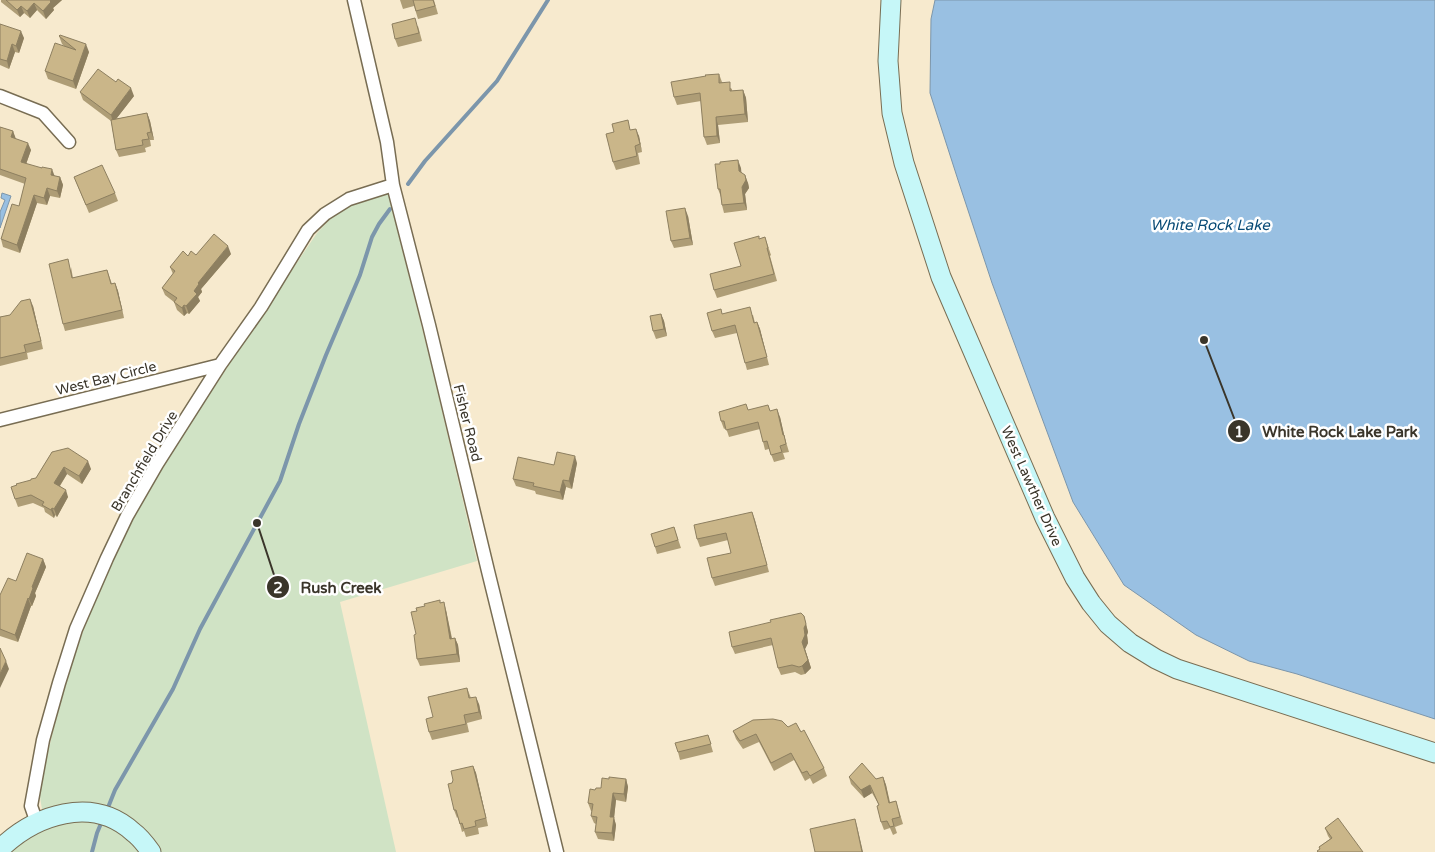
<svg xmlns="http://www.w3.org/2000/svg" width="1435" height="852" viewBox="0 0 1435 852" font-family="'Varela Round',sans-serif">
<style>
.green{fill:#d0e3c5}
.water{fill:#99c0e2;stroke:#7c96ab}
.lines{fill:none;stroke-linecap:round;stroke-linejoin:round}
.stream{stroke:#7c96ab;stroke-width:4}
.street-casing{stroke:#786d53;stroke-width:15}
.secondary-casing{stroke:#786d53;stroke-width:21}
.street{stroke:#fff;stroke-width:12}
.secondary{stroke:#c6f7f8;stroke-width:19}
.wall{fill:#ae9d76}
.shaded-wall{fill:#8d7f60}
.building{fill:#cab689;stroke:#8d7f60}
.labels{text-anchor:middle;stroke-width:5;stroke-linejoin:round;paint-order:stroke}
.street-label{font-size:14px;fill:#3a352a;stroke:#fff}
.water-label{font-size:15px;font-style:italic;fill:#084a75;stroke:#fff}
.leader{fill:none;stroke:#3a352a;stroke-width:2}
.callout-dot{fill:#3a352a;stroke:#fff;stroke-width:2}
.mark-label{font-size:15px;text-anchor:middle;font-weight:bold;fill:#fff}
.callout-label{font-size:15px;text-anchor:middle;font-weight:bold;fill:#3a352a;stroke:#fff;stroke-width:5;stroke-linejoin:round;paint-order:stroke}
</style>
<rect width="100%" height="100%" fill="#f7eace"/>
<path class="green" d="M388 193 432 368 477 561 340 602 396 852H4L45 824C43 812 39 798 40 788 57 709 79 630 114 557 141 500 175 447 210 394 245 340 281 286 317 233L334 215 352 203Z"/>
<path class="water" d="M935 0H1435V719L1297 674 1249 661 1196 635 1124 585 1073 502 992 283 958 180 930 93 931 19Z
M2 193 11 196 0 228V212L5 200 1 198Z"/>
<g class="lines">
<path class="stream" d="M408 184 425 161 497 81 548 0
M107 810 115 790 173 689 200 629 280 481 299 424 326 355 360 275 372 237 379 224 390 209
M92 852 97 833 102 821"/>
<g class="street-casing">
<path id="street" d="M354 0 387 142 393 185 429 325 488 571 557 852
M0 96 43 113 69 142
M0 420 220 365
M37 823 31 806 43 740 59 683 76 629 107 558 127 516 157 464 220 365 261 307 308 230 325 214 349 199 393 185"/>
</g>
<g class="secondary-casing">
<path id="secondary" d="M891 0 888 61 892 113 904 163 941 277 1045 518 1075 578 1091 603 1108 624 1130 643 1156 659 1177 669 1435 753
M0 849C35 815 92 795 133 832 140 837 146 845 151 852"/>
</g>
<use href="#street" class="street"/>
<use href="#secondary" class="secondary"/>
</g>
<path class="wall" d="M1 0H62L53 8 54 10 46 19 37 10 30 18 24 13 20 17 1 2Z
M400 0H434L438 14 418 19 414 6 403 9Z
M0 24 24 38 19 53 15 52 9 69 0 65Z
M418 26 422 41 398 47 395 39Z
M59 36 89 52 76 89 48 79 45 71 64 46 62 44Z
M719 74 722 82 732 89V91L743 90 746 98 748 122 718 125 720 143 707 145 704 137 701 101 677 105 674 97Z
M80 92 134 96 116 119 147 113 150 121 154 140H150L151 146 145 148 146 152 119 157 116 150 111 121 83 100Z
M0 127 13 131 15 138 31 150 26 164 55 176 60 177 63 185 60 198 50 196 47 205 37 203 20 253 3 247 1 239 19 206 25 184 0 175Z
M631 130 639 136 642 152 638 153 640 164 616 170 613 162Z
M741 168V172L748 183 749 188 745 194 747 210 724 213 722 205 721 197 718 189Z
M74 177 115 193 118 201 89 213Z
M688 216 693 245 674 248 671 241Z
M765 237 771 255 770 256 777 281 717 298 714 290 741 266 759 239Z
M231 254 201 289 202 292 198 297 200 301 189 314 187 313 184 316 177 310 174 302 165 295 162 288 173 274 170 267 188 256Z
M71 267 73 278 107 270 112 284 115 283 118 291 124 318 65 331 63 324Z
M33 306 43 349 27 353 28 359 0 366V317L10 315Z
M661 314 664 321 667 336 656 339 653 331Z
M723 314 753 315 755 323 757 322 760 329 769 365 747 370 737 333 715 338 712 331Z
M748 410 770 411 780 417 784 435 789 452 783 453 785 459 774 462 769 449 765 450 760 429 729 437 726 428 724 429 721 421Z
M52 452 91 469 82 484 67 474 60 486 68 497 57 517 55 515 54 518 45 512 44 508 33 503 18 507 15 499 31 480 36 478Z
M577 463 572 489 566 487 563 500 536 494 535 491 516 486 513 479 554 465Z
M752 512 769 572 715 586 712 578 731 553 728 540 700 547 697 539Z
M674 527 681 548 657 554 655 547Z
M43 559 46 567 35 593 36 596 32 606H31L18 642 0 636V595L16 581Z
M441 603 446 610 452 638H455L458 645 460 662 420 666 417 659 416 634 417 611Z
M804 616 808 632 807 635 808 643 805 649 811 668 805 674 801 675 795 672 781 675 778 668 773 645 735 654 732 647Z
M467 688 471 698 479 704 482 719 467 723 469 732 432 740 429 732 433 717Z
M788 727 801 732 824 768 827 776 813 784 810 778 805 781 794 760 774 771 759 742 743 749 736 739 733 731Z
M708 735 713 752 680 760 678 752Z
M473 766 476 773 488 826 478 828 479 834 466 837 464 831 462 832 458 817 457 818 454 810 452 783Z
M849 777 876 779 883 777 886 785 890 802 896 801 903 824 895 827 897 833 893 835 890 828 884 830 881 822 879 805 872 793 864 798 851 784Z
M609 779H626L628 787 626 802 616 800 614 818 616 825 614 841 598 839 595 832 596 824 594 823 591 816 592 811H591L588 803 595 790 601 788Z
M1325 828 1363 852 1320 849 1319 847 1330 839 1328 836Z"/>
<path class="shaded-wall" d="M51 0H62L53 8 54 10 46 19 43 11Z
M34 3 37 10 30 18 27 11Z
M21 6 24 13 20 17 17 10Z
M21 31 24 38 19 53 16 46Z
M12 44 15 52 9 69 7 61Z
M86 44 89 52 76 89 73 81Z
M131 88 134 96 113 123 111 115Z
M743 90 746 98 748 122 745 114Z
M147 113 150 121 154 140 151 132Z
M716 117 718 125 720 143 717 136Z
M636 129 639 136 642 152 640 144Z
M13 131 16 139 11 137Z
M28 143 31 150 24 170 21 162Z
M738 160 741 168 742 178 739 171Z
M52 169 55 177 51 175Z
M745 175 748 183 749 188 745 194 747 210 744 203 742 187Z
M60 177 63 185 60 198 57 191Z
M47 188 50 196 47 205 44 198Z
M34 195 37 203 20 253 17 245Z
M685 208 688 216 693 245 690 238Z
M228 246 231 254 201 289 202 292 198 297 200 301 189 314 186 306 198 283Z
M115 283 118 291 124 318 122 310Z
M30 299 33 306 43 349 41 341Z
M184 305 187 313 184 316 182 308Z
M661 314 664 321 667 336 664 329Z
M757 322 760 329 769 365 767 357Z
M777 409 780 417 786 443 783 435Z
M575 456 577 463 572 489 569 481Z
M88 461 91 469 82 484 79 476Z
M64 467 67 474 57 490 54 483Z
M563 480 566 487 563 500 560 492Z
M66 490 68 497 57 517 54 509Z
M52 508 55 515 54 518 51 510Z
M752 512 755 520 769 572 767 565Z
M43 559 46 567 35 593 36 596 32 606 29 599 32 587Z
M28 598 31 606 18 642 15 635Z
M444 602 446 610 453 646 450 639Z
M804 616 808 632 807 635 808 643 805 649 811 668 805 674 802 666V642L804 628Z
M455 638 458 645 460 662 457 654Z
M6 661 9 669 0 688V674Z
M476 697 479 704 482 719 479 712Z
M473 766 476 773 488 826Z
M883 777 886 785 891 810 889 803Z
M626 779 628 787 626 802 624 794Z
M870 785 872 793 864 798 861 790Z
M613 793 616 800 614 818 616 825 614 841 612 833 610 817Z
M855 819 857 826 863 852H862Z"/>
<path class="building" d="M6 0H51L50 1 51 2 43 11 34 3 27 11 21 6 17 10Z
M413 0H433L435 6 416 11Z
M415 18 419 33 395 39 392 24Z
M0 24 21 31 16 46 12 44 7 61 0 59Z
M60 35 86 44 73 81 45 71 55 43 76 50 59 36Z
M98 69 116 82 118 79 131 88 111 115 80 92Z
M719 74V83L730 82V91L743 90 745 114 716 117 717 136 704 137 700 93 674 97 671 82 706 76 705 75Z
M147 113 151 132 147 133 149 139 142 140 143 145 116 150 111 120Z
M628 120 630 130 636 129 640 144 635 146 637 156 613 162 606 134 614 132 612 124Z
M0 127 13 131 11 137 28 143 21 162 42 168V167L52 169 51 175 60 177 57 191 47 188 44 198 34 195 17 245 1 239 12 204 19 206 26 178 0 169Z
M738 160 739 171 745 175 746 180 742 187 744 203 722 205 720 189H718L715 164H720V162Z
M102 165 115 193 86 205 74 177Z
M685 208 690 238 671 241 666 211Z
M214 234 228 246 198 283 199 284 194 291 197 294 186 306 184 305 182 308 174 302 177 298 162 288 175 271 170 267 183 251 188 256 191 251 196 255Z
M759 236V239L765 237 768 248H767L774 274 714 290 710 274 741 266 734 243Z
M68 259 72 278 107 270 111 284 115 283 122 310 63 324 49 264Z
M30 299 41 341 24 345 26 352 0 358V317L10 315 21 301Z
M750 307 754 323 757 322 767 357 745 363 735 325 712 331 707 313 721 309 722 314Z
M661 314 664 329 653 331 650 316Z
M746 404 748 410 768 405 770 411 777 409 783 435H784L786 444 780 446 782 452 771 455 767 441 763 442 758 422 726 430 724 421H721L719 412Z
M68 448 88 461 79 476 64 467 54 483 66 490 54 509 52 508 51 510 42 505 44 502 31 495 15 499 11 487 17 485 16 484 31 480V479L36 478 52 452Z
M557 452 575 456 569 481 563 480 560 492 533 486 534 483 513 479 518 457 554 465Z
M752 512 767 565 712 578 707 558 731 553 726 533 697 539 694 525Z
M674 527 678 540 655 547 651 534Z
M27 553 43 559 32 587 33 588 29 599 28 598 15 635 0 629V595L8 578 16 581Z
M440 600V603L444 602 450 639 455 638 457 654 417 659 414 635 416 634 411 612 417 611 416 608 425 606 424 604Z
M801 613 804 616 806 624 804 628 805 635 802 642 808 660 802 666 799 667 792 665 778 668 771 638 732 647 729 632 771 622 770 620Z
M0 648 6 661 0 674Z
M467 688 469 698 476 697 479 712 464 715 466 724 429 732 426 719 433 717 428 697Z
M773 719 782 721 788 727 796 723 801 732 804 730 824 768 810 776 807 771 802 773 791 753 771 763 756 734 740 741 733 731 753 720Z
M708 735 711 744 678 752 675 743Z
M862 763 876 779 883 777 889 803 896 801 900 817 892 819 894 826 890 827 887 821 881 822 877 806 879 805 870 785 861 790 849 777Z
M473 766 486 818 475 821 476 826 464 829 462 823 460 824 456 810H454L448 784 452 783 453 780 451 771Z
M609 777 626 779 624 794 613 793 610 817H614L612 833 595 832 597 817 591 816 593 804 588 803 590 789 595 790 596 788H601L602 778 609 779Z
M1338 818 1363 852H1318L1317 851 1320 849 1319 847 1332 838 1325 828Z
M855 819 862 852H815L810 829Z"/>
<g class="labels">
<g class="street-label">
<text transform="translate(106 378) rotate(-14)" y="5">West Bay Circle</text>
<text transform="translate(468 423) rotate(76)" y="5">Fisher Road</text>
<text transform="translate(144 461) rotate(-59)" y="5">Branchfield Drive</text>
<text transform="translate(1032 486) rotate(66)" y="5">West Lawther Drive</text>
</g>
<g class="water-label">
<text x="1210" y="230">White Rock Lake</text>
</g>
</g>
<path class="leader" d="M1204 340L1239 431M257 523L278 587"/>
<g class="callout-dot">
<circle cx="1204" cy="340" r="5"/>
<circle cx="257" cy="523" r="5"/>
<circle cx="1239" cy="431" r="12"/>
<circle cx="278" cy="587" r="12"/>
</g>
<g class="mark-label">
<text x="1239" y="437">1</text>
<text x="278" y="593">2</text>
</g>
<g class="callout-label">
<text x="1340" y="437">White Rock Lake Park</text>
<text x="341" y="593">Rush Creek</text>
</g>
</svg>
